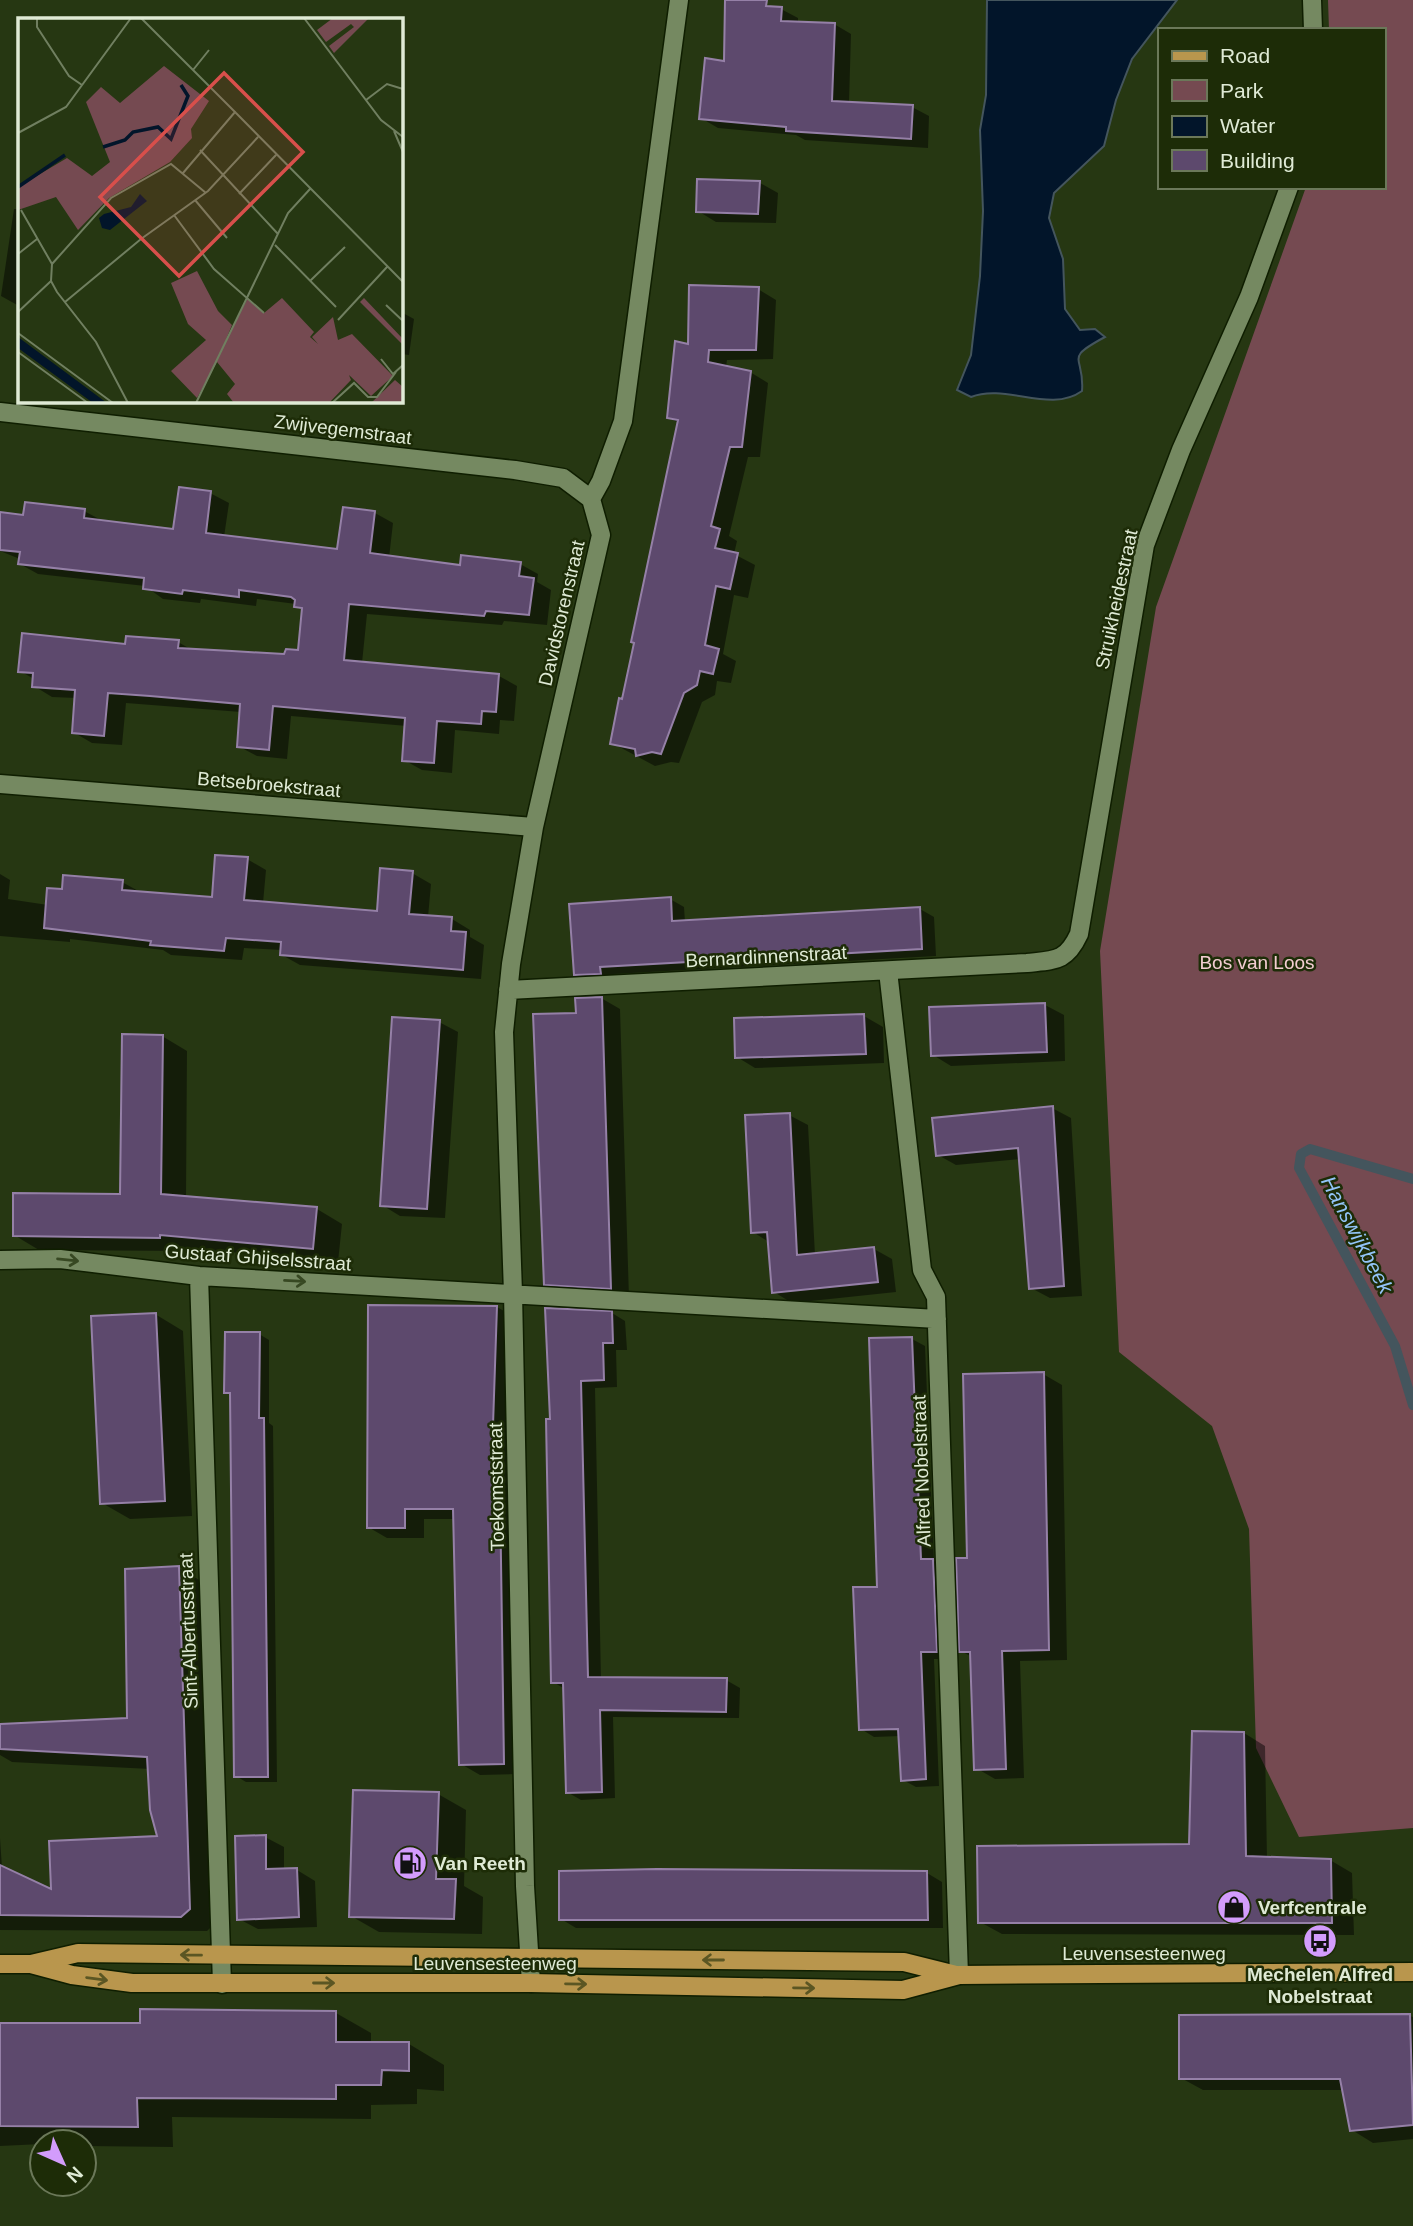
<svg xmlns="http://www.w3.org/2000/svg" width="1413" height="2226" viewBox="0 0 1413 2226" font-family="Arial,sans-serif">
<style>
.green{fill:#754a51}
.water{fill:#02152a;stroke:#44555d;stroke-width:2}
.shadow{fill:#0007}
.lines{fill:none;stroke-linecap:round;stroke-linejoin:round}
.stream{stroke:#44555d;stroke-width:10}
.building{fill:#5d496d;stroke:#9580a7;stroke-width:2}
.minor-casing{stroke:#0f1e00;stroke-width:21}
.major-casing{stroke:#0f1e00;stroke-width:21}
.minor{stroke:#758961;stroke-width:18}
.major{stroke:#b9964d;stroke-width:18}
.oneway{stroke:#374822}
.oneway2{stroke:#5b5623}
.labels{text-anchor:middle;stroke-width:5;stroke-linejoin:round;paint-order:stroke}
.street-label{font-size:19px;fill:#dfead5;stroke:#1d2c07}
.park-label{font-size:19px;fill:#f4cdd2;stroke:#1d2c07}
.poi-label{font-size:19px;font-weight:bold;fill:#dfead5;stroke:#1d2c07;text-anchor:start}
.water-label{font-size:21px;font-style:italic;fill:#93c4f8;stroke:#1d2c07}
.inset-river{fill:none;stroke:#02152a;stroke-width:3.5}
.inset-road{fill:none;stroke:#707f60;stroke-width:2}
.view{fill:#d84f4b;fill-opacity:0.15;stroke:#d84f4b;stroke-width:3.5}
.inset-edge{fill:none;stroke:#dfead5;stroke-width:3.5}
</style>
<rect width="100%" height="100%" fill="#263712"/>
<path class="green" d="M1328 0H1413V1828L1299 1837 1256 1748 1249 1529 1212 1426 1119 1352 1100 951 1156 607 1306 187H1383V30H1329Z"/>
<path class="water" d="M987 0H1177L1132 59 1116 100 1104 146 1054 193 1049 218 1063 259 1065 309 1080 330 1095 329 1105 337C1062 360 1085 355 1082 391 1050 414 1006 383 971 397L957 390 971 355 980 276 983 211 980 130 986 95Z"/>
<path class="shadow" d="M781 9 798 18V23L834 24 851 34 849 103 912 107 929 116 928 148 805 140 796 135 718 128 701 118 726 62Z
M760 183 778 193 776 223 716 222 698 211Z
M14 209H19V306L1 296Z
M758 289 776 300 773 359 727 360 726 367 750 372 768 383 760 457H748L729 536 737 541 734 554 755 565 748 598 734 595 723 654 736 661 731 683 717 681 715 695 702 702 679 763 671 762 655 766 612 743 624 701 679 423 669 418 689 346Z
M401 312 414 319 409 355 401 354Z
M319 401H345V404Z
M210 493 229 503 224 537 339 551 375 513 393 523 389 558 461 567 520 564 538 574 537 582 551 590 547 625 504 621 502 625 367 614 362 663 499 676 517 686 514 721 500 720 499 734 455 730 452 773 422 770 404 760 407 726 291 716 287 759 257 756 238 746 241 712 126 703 122 745 92 743 73 732 76 698 52 697 34 686V679L20 671 126 646 178 642 192 650 286 656 299 652 303 610 296 604 257 599 256 606 201 599 200 603 163 599 145 586 38 574 20 564V559L0 551V514L25 517 84 511 103 521 175 531Z
M247 859 266 870 263 903 378 913 412 873 431 884 428 917 452 919 470 930V937L484 945 481 979 300 965 282 955V950L244 948 242 960 171 955 163 950 70 939V942L0 936V874L10 880 8 899 48 905 63 890 122 882 142 893 213 899Z
M670 899 684 907 685 922 920 909 934 917 936 956 614 974V981L589 982 575 974Z
M601 998 620 1009 629 1298 564 1294 546 1284 578 1014Z
M1045 1005 1064 1015 1065 1061 951 1066 933 1055Z
M864 1016 883 1027 884 1063 755 1068 737 1057Z
M439 1022 458 1032 445 1218 400 1216 382 1205Z
M162 1036 187 1051 186 1198 317 1209 342 1224 338 1262 185 1248V1251L39 1250 14 1235 122 1196Z
M1052 1108 1071 1118 1082 1296 1050 1298 1031 1288 1021 1159 956 1165 938 1155Z
M789 1115 808 1125 815 1255 874 1249 892 1259 896 1292 792 1303 774 1292 769 1242 753 1232Z
M497 1307 516 1318 522 1774 480 1775 461 1764 455 1519H424V1538H387L368 1527Z
M612 1313 625 1321 627 1350H616L617 1387 595 1388 601 1679 726 1680 740 1688 739 1718 613 1717 615 1798 581 1800 567 1792 565 1689 553 1682 552 1421Z
M155 1314 183 1331 192 1516 130 1519 102 1503Z
M259 1334 269 1340V1423L273 1426 277 1782H246L236 1776 232 1395 226 1392Z
M912 1339 925 1346 934 1561 946 1568 949 1659H934L939 1786 916 1787 903 1780 900 1736 874 1737 861 1729Z
M1043 1374 1062 1385 1067 1660 1020 1661 1024 1778 995 1779 976 1768 972 1657 961 1651 968 1559Z
M178 1568 203 1582 214 1924 207 1931 0 1930V1838L2 1868 53 1892 160 1837 150 1769 12 1762 0 1755V1725L129 1719Z
M1244 1733 1265 1746 1267 1859 1330 1860 1352 1873 1354 1935 1002 1934 980 1922 1191 1846Z
M438 1794 466 1810 464 1886 483 1897 482 1934 379 1932 351 1916Z
M265 1837 284 1847V1871L297 1870 315 1881 317 1927 258 1929 239 1919Z
M927 1873 942 1882 943 1928H576L561 1919Z
M336 2013 371 2033V2044H409L444 2065V2091L417 2089V2104L371 2105V2119L172 2117 173 2147 84 2146V2142L0 2146V2024L142 2025Z
M1410 2016 1413 2017V2139L1373 2143 1352 2130 1344 2090H1203L1181 2078Z"/>
<g class="lines">
<path class="stream" d="M1413 1179 1310 1149 1301 1154 1299 1168 1395 1346 1413 1405"/>
</g>
<path class="building" d="M725 0H767L766 6 782 7 781 21 835 23 832 101 913 105 911 139 786 131V127L699 119 705 58 724 61Z
M697 179 760 181 758 214 696 212Z
M689 285 759 287 756 350H709L708 362 751 371 742 447H730L711 526 720 529 715 548 738 553 730 589 716 586 705 645 719 649 713 674 700 671 697 685 684 693 661 754 652 752 636 756 635 749 610 744 619 698 622 699 634 643 631 642 678 420 667 418 675 341 688 344Z
M179 487 211 491 206 533 337 549 343 507 375 511 370 553 460 565 461 555 521 562 519 576 534 578 529 615 486 611 484 616 349 604 344 660 499 674 496 712 482 711 481 724 437 721 434 763 402 761 405 718 273 706 269 750 237 747 240 704 150 696 108 693 104 736 72 733 75 690 32 687 33 673 18 672 22 633 125 644 126 636 179 640 178 648 232 651 284 654 286 649 298 650 302 608 294 607 295 600 291 597 239 590V597L183 590 182 594 143 589 144 578 18 564 20 552 0 550V512L23 515 25 502 85 509 84 518 173 529Z
M215 855 248 857 244 900 377 911 380 868 413 871 409 914 452 917 451 931 466 932 463 970 280 955 281 942 226 938 224 951 150 945 151 941 44 928 47 888 62 889 63 875 123 880 122 890 212 897Z
M671 897 672 921 920 907 922 949 600 967 601 974 574 975 569 904Z
M602 997 611 1289 544 1285 533 1014 576 1013 575 998Z
M1045 1003 1047 1052 931 1056 929 1007Z
M864 1014 866 1054 735 1058 734 1018Z
M392 1017 440 1020 427 1209 380 1206Z
M122 1034 163 1035 161 1194 317 1207 313 1249 160 1235V1238L13 1236V1193L120 1194Z
M1053 1106 1064 1286 1029 1289 1018 1148 936 1156 932 1118Z
M790 1113 797 1255 874 1247 878 1282 772 1293 767 1232 751 1233 745 1115Z
M368 1305 497 1306 493 1426H499L504 1764 459 1765 453 1509H405V1528H367Z
M545 1308 612 1311 613 1343H603L604 1380 581 1381 588 1677 727 1678 726 1712 600 1710 602 1792 566 1793 563 1683H551L546 1419H550Z
M156 1313 165 1501 100 1504 91 1316Z
M225 1332H260L259 1418H264L268 1777H234L230 1393H224Z
M912 1337 921 1559H933L937 1652H921L926 1779 901 1781 898 1729 859 1730 853 1587H877L869 1338Z
M1044 1372 1049 1650 1002 1651 1006 1769 974 1770 970 1652H959L956 1558H967L963 1374Z
M179 1566 190 1909 181 1917 0 1915V1865L51 1889 49 1841 157 1836 150 1810 147 1757 0 1749V1724L127 1718 125 1569Z
M1192 1731 1244 1732 1246 1856 1331 1859 1332 1923H978L977 1846 1189 1844Z
M353 1790 439 1792 436 1879H456L454 1919 349 1917Z
M266 1835V1869L297 1868 299 1917 237 1920 235 1836Z
M657 1869 927 1871 928 1920H559V1871Z
M140 2009 336 2011V2042H409V2071L382 2070 381 2085H336V2099L137 2098 138 2127 0 2126V2023H140Z
M1410 2014 1413 2125 1350 2131 1340 2079H1179V2015Z"/>
<g class="lines">
<g class="minor-casing">
<path id="minor" d="M1312 0 1313 30
M0 412 515 470 563 478 591 499
M0 784 534 827
M888 971 922 1270 936 1297 959 1975
M508 990 1027 963C1055 960 1066 962 1079 934L1145 545 1181 450 1249 297 1289 187
M0 1260 60 1259 199 1276 937 1319
M199 1276 222 1984
M531 1983 525 1886 513 1293 504 1032 511 964 534 827 601 535 591 499 601 481 623 421 679 0"/>
</g>
<g class="major-casing">
<path id="major" d="M0 1964H31L78 1953 904 1962 956 1975
M31 1964 72 1975 132 1983H531L903 1990 959 1975 1413 1972"/>
</g>
<use href="#minor" class="minor"/>
<use href="#major" class="major"/>
</g>
<defs><path id="oneway-shaft" d="M-6 0H5M1.5-3L5.5 0L1.5 3" fill="none" stroke-width="1.6" stroke-linecap="round" stroke-linejoin="round" transform="scale(1.75)"/></defs>
<g class="oneway">
<use href="#oneway-shaft" transform="translate(68 1260) rotate(6)"/>
<use href="#oneway-shaft" transform="translate(295 1281) rotate(3)"/>
</g>
<g class="oneway2">
<use href="#oneway-shaft" transform="translate(191 1955) rotate(-179)"/>
<use href="#oneway-shaft" transform="translate(713 1960) rotate(-180)"/>
<use href="#oneway-shaft" transform="translate(97 1979) rotate(8)"/>
<use href="#oneway-shaft" transform="translate(324 1983)"/>
<use href="#oneway-shaft" transform="translate(576 1984) rotate(1)"/>
<use href="#oneway-shaft" transform="translate(804 1988) rotate(1)"/>
</g>
<defs>
<g id="fuel-disc" transform="scale(1.75)"><circle r="9.5" fill="#d39cfc" stroke="#1d2c07"/><path d="M-5.5-6h7V0h2V4h1.3V-2.5L3-4.5l.8-.8L6-3V5H2.5V1h-1V6h-7ZM-4.2-4.7v3.2H.2V-4.7Z" fill="#111"/></g>
<g id="shop-disc" transform="scale(1.75)"><circle r="9.5" fill="#d39cfc" stroke="#1d2c07"/><path d="M-5-2.5h2.3a2.7 3.5 0 0 1 5.4 0H5L5.5 6h-11ZM-1.5-2.5h3a1.5 2.3 0 0 0-3 0Z" fill="#111"/></g>
<g id="bus-disc" transform="scale(1.75)"><circle r="9.5" fill="#d39cfc" stroke="#1d2c07"/><path d="M-5-6H5V4H4V6H2V4H-2V6H-4V4H-5ZM-3.5-4V0h7V-4ZM-3.5 1.2v1.5H-2V1.2ZM2 1.2v1.5H3.5V1.2Z" fill="#111"/></g>
</defs>
<g fill-rule="evenodd">
<use href="#fuel-disc" x="410" y="1863"/>
<use href="#shop-disc" x="1234" y="1907"/>
<use href="#bus-disc" x="1320" y="1941"/>
</g>
<g class="labels">
<g class="street-label">
<text transform="translate(343 429) rotate(7)" y="7">Zwijvegemstraat</text>
<text transform="translate(1116 599) rotate(-78)" y="7">Struikheidestraat</text>
<text transform="translate(561 613) rotate(-77)" y="7">Davidstorenstraat</text>
<text transform="translate(269 784) rotate(5)" y="7">Betsebroekstraat</text>
<text transform="translate(766 956) rotate(-3)" y="7">Bernardinnenstraat</text>
<text transform="translate(258 1257) rotate(4)" y="7">Gustaaf Ghijselsstraat</text>
<text transform="translate(921 1471) rotate(-92)" y="7">Alfred Nobelstraat</text>
<text transform="translate(496 1487) rotate(-91)" y="7">Toekomststraat</text>
<text transform="translate(188 1631) rotate(-92)" y="7">Sint-Albertusstraat</text>
<text x="1144" y="1960">Leuvensesteenweg</text>
<text x="495" y="1970">Leuvensesteenweg</text>
</g>
<g class="park-label">
<text x="1257" y="969">Bos van Loos</text>
</g>
<g class="poi-label">
<text x="434" y="1870">Van Reeth</text>
<text x="1258" y="1914">Verfcentrale</text>
<text x="1320" y="1981" text-anchor="middle">Mechelen Alfred<tspan x="1320" dy="22">Nobelstraat</tspan></text>
</g>
<g class="water-label">
<text transform="translate(1357 1235) rotate(62)" y="7">Hanswijkbeek</text>
</g>
</g>
<g transform="translate(18 18)">
<rect width="385" height="385" fill="#263712"/>
<path d="M315 0H351L316 35 311 28 336 9 333 6 308 24 299 12ZM146 48 191 83 173 111 174 120 152 144 91 180 60 212 38 179 0 192V169L49 140 74 158 92 144 68 84 83 69 102 85ZM179 253 200 293 214 307 207 324 230 280 246 295 264 280 296 314 292 319 300 326 294 319 315 299 320 322 334 316 375 358 353 378 331 357 333 362 311 385H216L209 376 217 366 199 344 179 380 153 353 188 322 170 306 153 265ZM346 280 385 321V327L342 284ZM377 362 385 369V385H353Z" fill="#754a51"/>
<path d="M122 176 129 183 92 212 84 210 81 200 86 196 113 189ZM0 319 58 362 89 385H75L0 330Z" fill="#02152a"/>
<path class="inset-river" d="M85 129 107 122 115 114 140 109 153 121 170 78 163 67M0 169 47 137"/>
<path class="inset-road" d="M19 0V9L51 58 64 67M123 0 218 95M286 0 363 102 385 119M175 52 191 32M348 82 369 66 385 71M217 94 385 264M376 113 385 134M0 115 48 89 113 0M182 132 260 216M165 155 217 94M221 176 258 137M177 182 209 220M3 192 34 246M156 197 196 251 246 295M257 227 318 289M0 236 19 221M292 263 327 229M47 284 123 221 190 173 240 119M368 287 385 303M0 294 33 263M320 302 369 249M0 315 95 385M0 334 70 385M363 341 375 356 385 347M110 385 78 324 39 274 33 263 34 246 93 180 153 146 188 175M178 385 270 195 292 171M314 385 336 365 350 379H359L378 354"/>
<path class="view" d="M206 55 285 134 161 258 82 179Z"/>
<rect width="385" height="385" class="inset-edge"/>
</g>
<rect x="1158" y="28" width="228" height="161" fill="#1d2c07" stroke="#6b7859" stroke-width="2"/>
<rect x="1172" y="51" width="35" height="10" fill="#b9964d" stroke="#6b7859" stroke-width="2"/>
<text x="1220" y="63" font-size="21" fill="#dfead5">Road</text>
<rect x="1172" y="80" width="35" height="21" fill="#754a51" stroke="#6b7859" stroke-width="2"/>
<text x="1220" y="98" font-size="21" fill="#dfead5">Park</text>
<rect x="1172" y="116" width="35" height="21" fill="#02152a" stroke="#6b7859" stroke-width="2"/>
<text x="1220" y="133" font-size="21" fill="#dfead5">Water</text>
<rect x="1172" y="150" width="35" height="21" fill="#5d496d" stroke="#6b7859" stroke-width="2"/>
<text x="1220" y="168" font-size="21" fill="#dfead5">Building</text>
<g transform="translate(63 2163) rotate(135)"><circle r="33" fill="#1d2c07" stroke="#6b7859" stroke-width="2"/>
<path d="M0-5L12 26L0 18L-12 26Z" fill="#d39cfc"/>
<text y="-10" font-size="19" font-weight="bold" text-anchor="middle" fill="#dfead5">N</text>
</g>
</svg>
